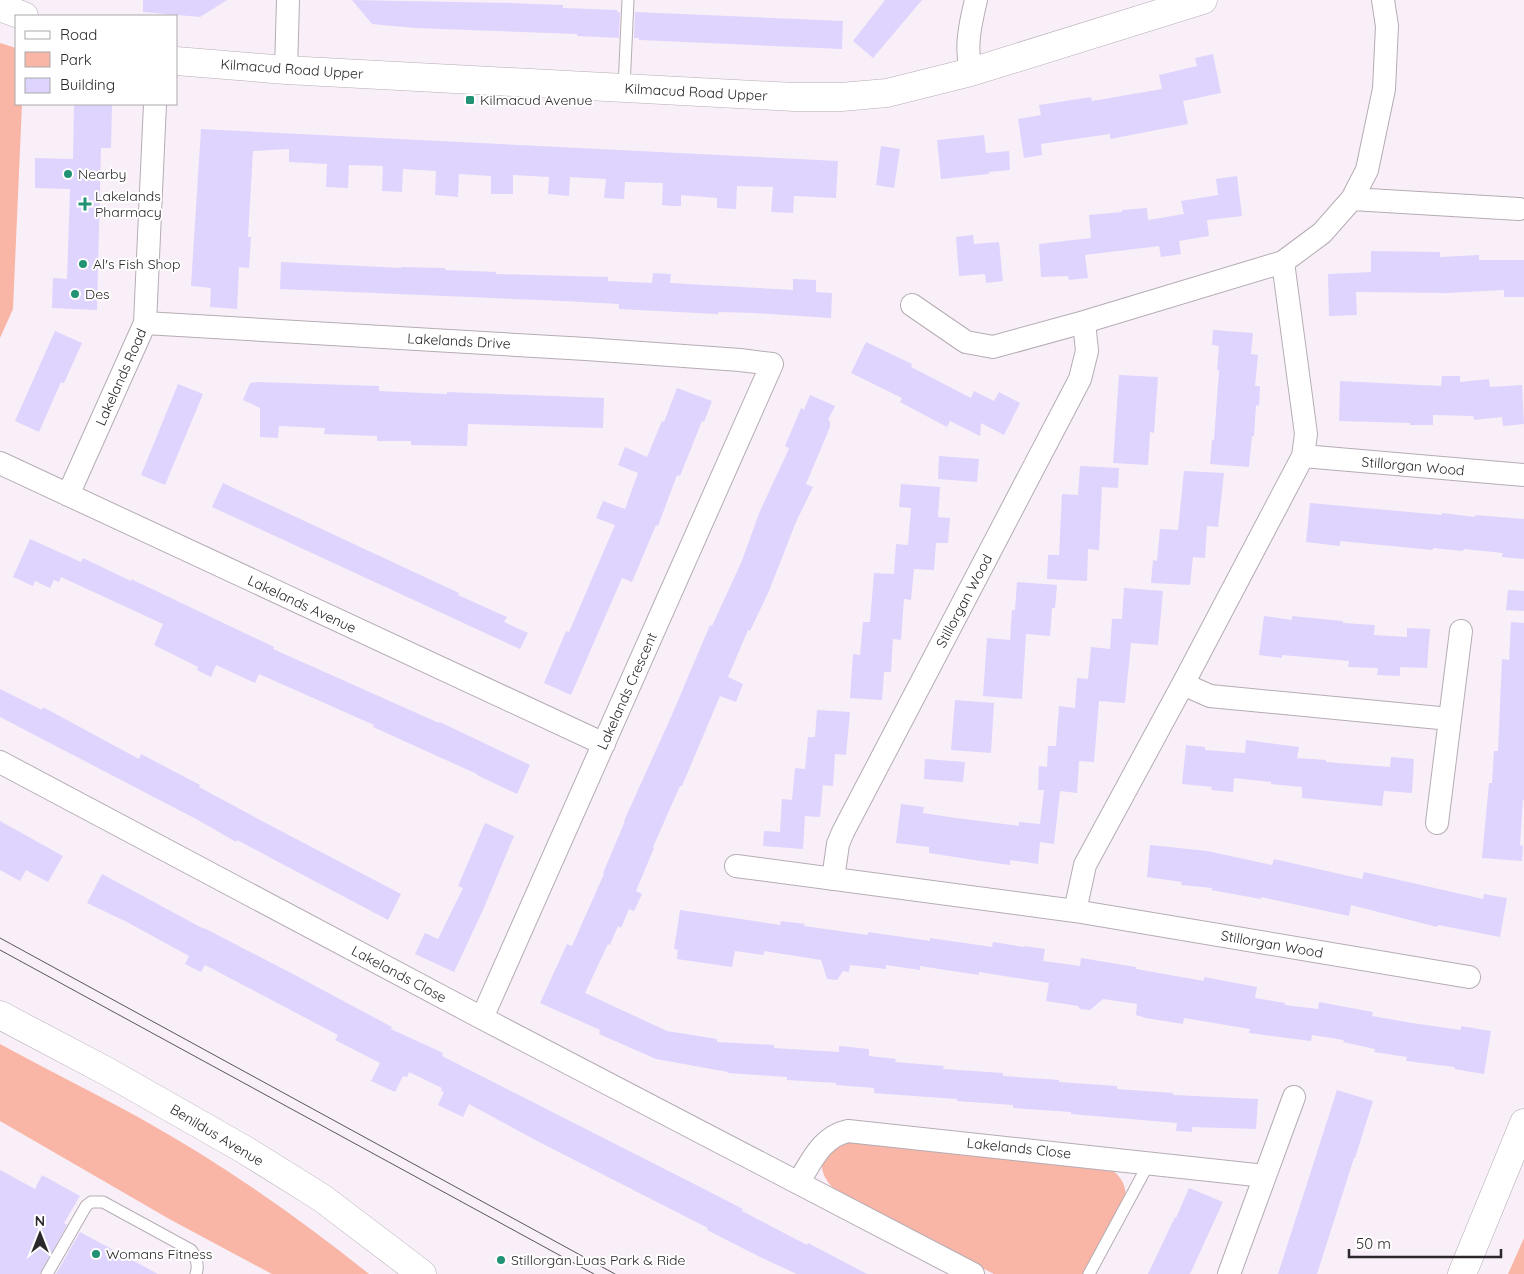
<svg xmlns="http://www.w3.org/2000/svg" width="1524" height="1274" viewBox="0 0 1524 1274" font-family="Quicksand,sans-serif">
<style>
.green{fill:#f9b5a5}
.building{fill:#dfd4fd}
.lines{fill:none;stroke-linecap:round;stroke-linejoin:round}
.service-casing{stroke:#b5acb4;stroke-width:13}
.minor-casing{stroke:#b5acb4;stroke-width:24}
.tertiary-casing{stroke:#b5acb4;stroke-width:29}
.service{stroke:#fff;stroke-width:11}
.minor{stroke:#fff;stroke-width:22}
.tertiary{stroke:#fff;stroke-width:28}
.tram{stroke:#5b555a;stroke-width:1}
.poi-dot{fill:#219274;stroke:#fff;stroke-width:2}
.labels{text-anchor:middle;stroke-width:4;stroke-linejoin:round;paint-order:stroke}
.street-label{font-size:14px;fill:#2b272a;stroke:#fff}
.poi-label{font-size:14px;fill:#2b272a;stroke:#fff;text-anchor:start}
</style>
<rect width="100%" height="100%" fill="#f9eff8"/>
<path class="green" d="M0 43 16 48V104H22L13 309 0 338Z
M0 1044C46 1069 92 1092 138 1117 219 1162 297 1216 369 1274H272L171 1220 0 1121Z
M842 1140 1111 1169C1121 1177 1125 1183 1126 1196L1085 1274H994L843 1197C833 1189 815 1172 825 1157 829 1151 836 1146 842 1140Z
M1524 1238V1274H1508Z"/>
<path class="building" d="M143 0H227L200 17 143 12Z
M352 0 508 3 563 5V8L617 10V12H620L619 38 577 36V34L415 28 372 24Z
M885 0H922L873 58 853 41Z
M635 12 843 21 842 49 639 40V38H634Z
M1213 54 1221 93 1183 101 1188 124 1110 139V134L1041 144 1042 155 1024 158 1018 119 1041 115 1039 105 1091 97 1092 101 1162 89 1159 75 1197 66 1195 58Z
M74 104 112 105 111 148H101L97 310 52 308 53 278 67 279 70 189 35 188V158L73 159Z
M201 129 838 161 836 198 794 196 793 213 771 212 773 187 737 186 736 209 717 208V198L681 195V206H672L662 205 663 183 625 182 624 199 604 198 606 179 570 177 569 196 548 194 549 177 513 175V194H491V176L459 174 458 197 435 195 436 171 403 169 402 192 382 191 383 166 349 165 348 188 326 187 327 164 289 162V149L253 151 248 237H251L249 268 239 267 237 309 210 307 211 288 191 286Z
M984 135 986 153 1009 151 1010 170 989 172V174L941 179 937 140Z
M881 146 900 149 894 188 876 185Z
M1237 176 1242 216 1207 220 1209 236 1179 241 1181 254 1161 257 1159 246 1085 255 1088 278 1069 280 1068 276 1041 277 1039 244 1091 238 1089 215 1122 212V210L1147 208 1148 220 1184 214 1181 201 1218 195 1216 179Z
M973 235 974 244 999 242 1003 281 986 283 985 274 959 276 956 237Z
M1371 251 1440 252V257L1479 255V260H1524V297H1504V290L1447 293 1356 292 1357 315 1329 316 1328 274 1371 272Z
M281 262 401 268V267L445 268V270L496 272V274L608 277V281L652 283 653 273 671 274 670 283 793 290V279L816 280V292L832 293 831 318 754 313 719 312 718 314 619 309V304L564 301 280 289Z
M1213 330 1253 333 1251 354 1258 355 1255 386H1260L1259 406 1256 405 1254 436H1252L1249 467 1210 464 1212 440H1214L1219 370H1217L1219 346 1212 345Z
M55 331 82 343 64 383 61 382 39 432 15 421Z
M866 342 912 364 911 367 971 398 974 391 994 401 999 392 1020 403 1004 435 981 423 980 436 950 421 947 427 900 402 902 398 851 373Z
M1119 375 1158 377 1154 433 1150 432 1148 465 1113 463Z
M1442 376H1460V382L1489 379 1490 387 1522 385 1524 424 1503 426 1502 417 1474 420 1473 416 1433 415V425H1410V423L1339 421 1340 381 1441 386Z
M258 382 379 386V391L447 394V392L474 393 604 398 603 428 468 424 467 446 411 445V441H377V436L324 434 325 428 279 426 278 438 260 437V408L243 400 250 383Z
M178 384 203 394 165 485 141 475Z
M677 388 712 401 704 422 702 421 680 476 677 475 658 526 656 525 632 582 622 578 571 695 544 683 566 631 569 632 615 525 596 518 603 501 625 509 638 473 618 465 625 447 647 457 662 421 664 422Z
M810 395 835 406 828 420 830 421V427L806 484 813 487 796 522 769 591 750 631 748 630 728 677 743 684 736 702 720 696 682 786H680L653 847 654 848 636 891 642 894 634 911 629 909 621 928 618 926 610 945 608 944 585 993 667 1031 717 1039V1042L774 1045V1048L839 1052V1046L869 1049V1056L896 1059 895 1062 944 1066 943 1069 1003 1073V1076L1059 1080V1082L1117 1086V1089L1173 1093V1095L1258 1099 1256 1129 1192 1127V1132L1176 1131 1177 1123 1071 1114V1112L1013 1108V1105L957 1101V1099L886 1094 874 1093V1088L836 1085V1083L787 1080V1077L728 1073V1072L656 1059 599 1034 600 1030 540 1003 567 944 572 946 604 874 603 873 625 821H624L671 717 710 625 712 626 741 563 760 511 787 453 789 448 785 446 801 408 804 410Z
M939 456 979 459 977 482 938 479Z
M1080 466 1119 468 1118 488 1102 487 1099 550 1088 549 1087 581 1047 579 1048 555H1059L1062 494 1078 495Z
M1184 471 1224 473 1218 527 1207 526 1205 558 1193 557 1190 585 1151 583 1153 560 1157 561 1160 529 1178 530Z
M223 483 459 593 458 595 507 617 504 622 528 633 520 649 212 507Z
M901 484 940 487 938 517 950 518 948 543H936L934 570 914 569 911 600 904 599 901 640 893 639 891 672H884L882 700 850 698 853 654 860 655 863 622H870L874 573 894 574 896 544 908 545 911 508 899 507Z
M1310 503 1442 515V513L1475 517V515L1524 519V559L1502 557 1503 553 1464 549 1463 551 1433 548V550L1340 541V546L1306 542Z
M30 539 81 562 83 558 131 581V579L274 647 273 649 439 723 440 722 530 765 517 794 477 775V774L373 727 374 725 259 674 255 683 216 665 211 677 197 670 198 667 154 645 163 624 61 577 59 582 54 580 50 588 35 581 33 586 13 577Z
M1017 582 1057 585 1055 608H1052L1050 636 1026 634 1022 699 983 696 987 638 1010 640 1012 610H1015Z
M1124 588 1163 591 1158 645 1131 643 1125 703 1099 701 1094 762 1079 761 1077 793 1060 791 1054 844 1040 842 1038 864 1010 860V865L987 862 929 853V847L896 843 901 804 924 807 923 813 956 818 1019 826V822L1040 824 1044 790H1038L1039 766 1047 767 1048 746H1056L1059 706 1075 708 1077 678 1088 679 1091 647 1110 649 1112 619H1122Z
M1508 590 1524 591V611L1506 610Z
M1264 616 1292 620V616L1343 621V623L1375 625 1374 635 1407 637V628L1430 629 1427 668 1400 667V676L1377 675 1378 668 1348 667 1349 661 1282 655V658L1259 655Z
M1511 622 1524 623V800H1523L1520 845 1523 846 1522 861 1482 858 1489 783H1492L1494 751H1498L1502 659 1509 660Z
M0 689 42 710 43 707 139 759 141 754 200 785 199 787 262 821 401 894 388 920 237 840 236 842 198 820 0 717Z
M955 700 994 703 991 753 951 750Z
M817 710 850 712 846 755 835 754 833 786 823 785 820 817 805 816 803 849 763 846 764 831 780 832 782 799 792 800 795 768 805 769 808 737H815Z
M1246 740 1299 747 1297 758 1326 760V762L1390 767 1391 757 1414 759 1412 793 1384 791 1382 806 1302 798V787L1271 784V782L1234 778 1233 792 1211 790 1212 787 1182 784 1186 745 1205 747V750L1245 753Z
M925 759 965 762 963 782 924 779Z
M0 821 63 856 48 882 26 870 20 881 0 870Z
M485 823 514 836 483 910 454 972 415 954 425 933 438 939 463 888 458 886Z
M1150 845 1207 851 1272 865 1274 859 1362 879 1364 872 1483 899 1484 894 1507 898 1500 937 1438 925 1437 927 1351 905 1349 916 1261 897V899L1211 890 1212 888 1181 885 1182 882 1147 877Z
M102 874 204 929V928L291 973 392 1027 391 1029 443 1053 442 1056 704 1189 743 1209 742 1211 807 1245 808 1243 867 1274H797L760 1257 707 1230 708 1228 539 1142 469 1104 463 1117 438 1105 444 1092 441 1091 442 1088 409 1072 407 1077 403 1076 395 1092 371 1081 380 1063 335 1040 338 1035 205 965 201 972 185 964 189 956 127 922 87 903Z
M680 910 780 925 781 921 805 924 804 926 868 935V932L930 941V938L992 947 993 942 1024 947 1025 946 1045 949 1043 961 1080 966 1081 958 1136 967V969L1204 981V977L1257 987 1255 998 1285 1003V1005L1318 1009 1319 1002 1373 1012 1372 1016 1412 1023 1461 1030V1026L1491 1031 1484 1074 1454 1069 1455 1067 1406 1061 1407 1057 1374 1052 1375 1049 1343 1042 1344 1040 1312 1035 1311 1041 1249 1033 1250 1029 1184 1018 1183 1024 1146 1018 1136 1015 1137 1004 1103 999 1090 1010 1080 1009 1078 1006 1046 1001 1049 983 979 972V975L920 966V970L886 965V969L850 965 849 972 843 971 837 980 827 979 821 960 764 951V955L735 951 732 967 677 959 678 950 674 949Z
M1337 1090 1373 1101 1355 1158H1354L1317 1274H1278Z
M0 1170 35 1189 42 1175 80 1196 64 1223 67 1225 40 1274H0Z
M1189 1188 1223 1202 1190 1274H1148L1175 1217 1176 1218Z
M80 1232 158 1274H56Z"/>
<g class="lines">
<g class="service-casing">
<path id="service" d="M624 88 628 0
M47 1274 86 1206 91 1202H103L191 1250C197 1258 199 1265 196 1274
M1089 1274 1149 1163"/>
</g>
<g class="minor-casing">
<path id="minor" d="M286 70 288 0
M971 72C965 47 970 25 976 0
M1352 199 1519 209
M1084 322 1283 262 1322 233 1352 199 1367 170 1384 89 1387 26 1383 0
M145 323 586 349 740 360 772 364 482 1018
M1303 456 1524 475
M0 463 604 744
M68 495 145 323 155 104
M1183 684 1210 696 1450 719
M0 762 482 1018 973 1274
M1437 823 1461 631
M736 866 1075 911 1469 977
M833 879 838 844 843 832 1080 379 1087 351 1084 322 993 347 966 342 912 305
M1075 911 1085 865 1183 684 1303 456 1306 434 1283 262
M798 1183C812 1161 821 1137 848 1131L1265 1176
M1229 1274 1294 1097"/>
</g>
<g class="tertiary-casing">
<path id="tertiary" d="M0 7 24 16
M176 61 286 70 794 97H841L887 93 971 72 1203 0
M0 1015 108 1072 245 1150 322 1198 422 1274
M1462 1274 1524 1123"/>
</g>
<use href="#service" class="service"/>
<use href="#minor" class="minor"/>
<use href="#tertiary" class="tertiary"/>
<path class="tram" d="M0 938 615 1274
M0 950 594 1274"/>
</g>
<g class="poi-dot">
<rect x="465" y="95" width="10" height="10" rx="2.5"/>
<circle cx="68" cy="174" r="5"/>
<path d="M82.5 196.5h5v5h5v5h-5v5h-5v-5h-5v-5h5z"/>
<circle cx="83" cy="264" r="5"/>
<circle cx="75" cy="294" r="5"/>
<circle cx="96" cy="1254" r="5"/>
<circle cx="501" cy="1260" r="5"/>
</g>
<g class="labels">
<g class="street-label">
<text transform="translate(292 69) rotate(4)" y="5">Kilmacud Road Upper</text>
<text transform="translate(696 92) rotate(3)" y="5">Kilmacud Road Upper</text>
<text transform="translate(459 341) rotate(3)" y="5">Lakelands Drive</text>
<text transform="translate(121 377) rotate(-66)" y="5">Lakelands Road</text>
<text transform="translate(1413 466) rotate(5)" y="5">Stillorgan Wood</text>
<text transform="translate(964 601) rotate(-62)" y="5">Stillorgan Wood</text>
<text transform="translate(302 604) rotate(25)" y="5">Lakelands Avenue</text>
<text transform="translate(627 691) rotate(-66)" y="5">Lakelands Crescent</text>
<text transform="translate(1272 944) rotate(10)" y="5">Stillorgan Wood</text>
<text transform="translate(399 974) rotate(28)" y="5">Lakelands Close</text>
<text transform="translate(217 1135) rotate(31)" y="5">Benildus Avenue</text>
<text transform="translate(1019 1148) rotate(6)" y="5">Lakelands Close</text>
</g>
<g class="poi-label">
<text x="480" y="105">Kilmacud Avenue</text>
<text x="78" y="179">Nearby</text>
<text x="95" y="201">Lakelands<tspan x="95" dy="16">Pharmacy</tspan></text>
<text x="93" y="269">Al's Fish Shop</text>
<text x="85" y="299">Des</text>
<text x="106" y="1259">Womans Fitness</text>
<text x="511" y="1265">Stillorgan Luas Park &amp; Ride</text>
</g>
</g>
<rect x="15" y="15" width="162" height="90" fill="#ffffff" stroke="#aaa9aa"/>
<rect x="25" y="31" width="25" height="8" fill="#ffffff" stroke="#aaa9aa"/>
<text x="60" y="40" font-size="15" fill="#2b272a">Road</text>
<rect x="25" y="52" width="25" height="15" fill="#f9b5a5" stroke="#aaa9aa"/>
<text x="60" y="65" font-size="15" fill="#2b272a">Park</text>
<rect x="25" y="78" width="25" height="15" fill="#dfd4fd" stroke="#aaa9aa"/>
<text x="60" y="90" font-size="15" fill="#2b272a">Building</text>
<g transform="translate(40 1234)" stroke="#ffffff" stroke-width="4" paint-order="stroke">
<path d="M0-4L9 19L0 12L-9 19Z" fill="#2b272a"/>
<text y="-8" font-size="14" font-weight="bold" text-anchor="middle" fill="#2b272a">N</text>
</g>
<path d="M1349 1249v8h152v-8" fill="none" stroke="#2b272a" stroke-width="2.5"/>
<text x="1356" y="1249" font-size="15" fill="#2b272a" stroke="#ffffff" stroke-width="4" paint-order="stroke">50 m</text>
</svg>
